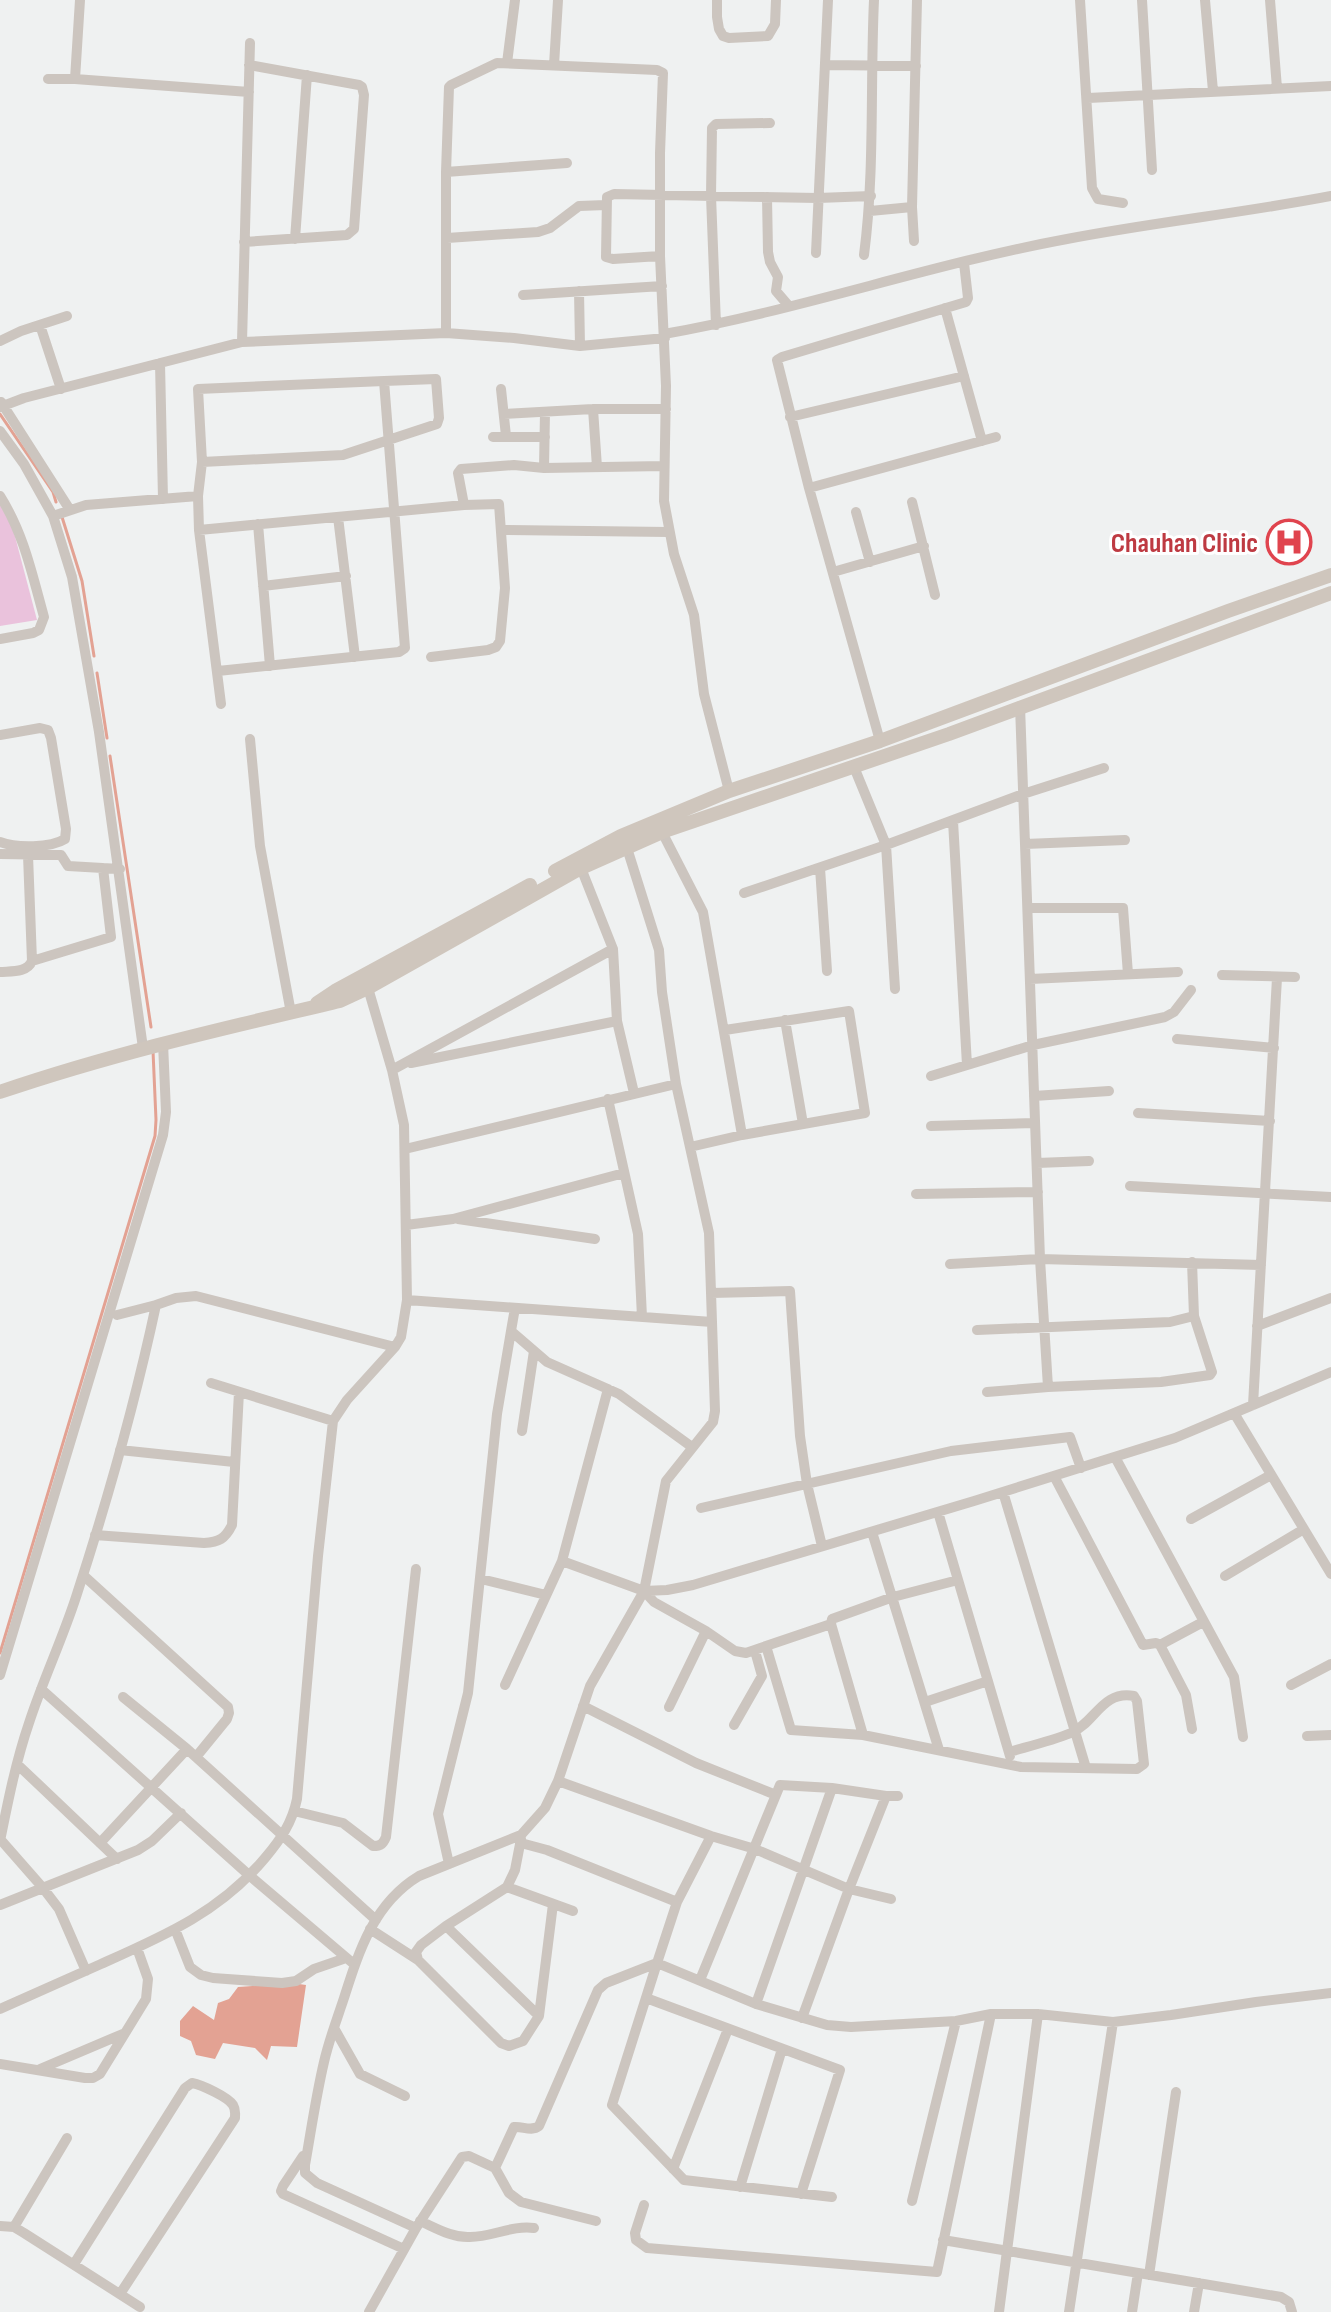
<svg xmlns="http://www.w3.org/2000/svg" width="1331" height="2312" viewBox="0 0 1331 2312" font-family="'Sofia Sans Condensed',sans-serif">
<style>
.green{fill:#eac2dc}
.water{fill:#e3a293}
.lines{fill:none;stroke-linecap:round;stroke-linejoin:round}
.stream{stroke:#e3a293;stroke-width:3}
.minor{stroke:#ccc5bf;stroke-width:10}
.secondary{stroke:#cfc6bd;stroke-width:14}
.labels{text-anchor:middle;stroke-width:6;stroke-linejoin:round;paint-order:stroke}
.health-label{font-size:28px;font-weight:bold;fill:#be3a42;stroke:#fff;text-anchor:end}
</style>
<rect width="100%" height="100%" fill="#eff1f1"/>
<path class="green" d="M0 505 12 525 37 620 0 626Z"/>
<path class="water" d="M292 1983 306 1985 297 2047 271 2046 267 2060 255 2048 223 2043 215 2059 196 2055 191 2041 180 2036V2021L193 2006 214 2020 218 2003 229 1999 238 1987Z"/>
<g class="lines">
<path class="stream" d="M0 414 53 492 56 502
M62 517 82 581 94 656
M97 673 107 738
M110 756 151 1027
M0 1653 155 1136 156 1120 153 1051"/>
<path class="minor" d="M717 0V17L719 29 723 36 729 38 768 36 775 24 776 0
M1080 0 1092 188 1098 199 1123 203
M1142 0 1152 170
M1205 0 1213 91
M1270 0 1277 88
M507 63 515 0
M554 65 558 0
M826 65 916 66
M48 79H75L249 92
M75 79 80 0
M1088 98 1331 86
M446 172 567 163
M767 197 768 252 770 262 778 277 776 291 788 305
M870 211 912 207
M447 238 538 232 550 228 579 206 606 205
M295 239 307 75
M914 241 912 207 917 0
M244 242 347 235 354 229 364 95 362 87 359 85 249 65
M816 253 828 0
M864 255C875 170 870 85 874 0
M660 256 613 259 606 257 607 197 614 194 818 198 871 196
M579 291 580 346
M523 295 662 286
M945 308 982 441
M40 325 61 389
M716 325 711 196 712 128 716 124 770 123
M446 333V172L449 87 451 85 497 63 657 70 663 73 660 153V256L666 386 664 501 674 554 694 615 704 694 729 791
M664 334C800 310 931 264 1067 239 1155 222 1243 213 1331 196
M0 341 21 331 67 316
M242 342 250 43
M160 363 163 499
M501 389 506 436
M1 402 70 510
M0 407 24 398 242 342 446 333 514 338 580 346 665 338
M593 409 597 467
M504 414 593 409H666
M790 417 964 376
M0 431 24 464 53 516 72 577 99 732 143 1048
M493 437H545
M202 462 343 455 437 424 439 418 436 379 384 381
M544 468 545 412
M809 488 777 360 782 357 966 302 968 298 964 263
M0 496C24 534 32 574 44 617L39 630 33 633 0 639
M912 502 935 595
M464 505 458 473 461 469 514 465 544 468 664 466
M856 512 870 562
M53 516 86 505 198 496
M338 517 355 657
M258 524 270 666
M199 530 464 505 499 504 505 588 500 641 496 647 488 650 431 657
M501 530 668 532
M833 572 924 546
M263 586 346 576
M218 671 399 652 405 648 384 381 198 389 202 462 198 496 199 530 221 704
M1020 706 1040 1259 1048 1387
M0 735 40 728 48 730 51 738 66 829 65 839C51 848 16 848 0 842
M250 739 260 846 291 1013
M880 741 809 488 996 437
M854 767 886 845 895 989
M953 821 967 1065
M662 832 703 912 742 1135
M1025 844 1125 840
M0 854 61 855 68 866 120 869
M581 868 613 949 617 1021 634 1093
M820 868 827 971
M744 893 886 845 1023 794 1104 768
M1028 908H1123L1128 974
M32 961 111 937 103 868
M0 972C11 971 27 973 32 961L28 855
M1222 975 1295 977
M1030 979 1178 972
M785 1020 803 1124
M1177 1039 1274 1048
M411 1063 617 1021
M392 1070 613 949
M931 1076 1033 1045 1165 1017 1174 1012 1191 990
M1034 1096 1109 1091
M608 1099 638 1234 642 1317
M1138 1113 1270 1121
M931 1126 1035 1123
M690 1147 742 1135 865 1113 849 1011 725 1030
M405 1149 676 1084
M1037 1163 1089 1161
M1130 1186 1331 1197
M916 1194 1038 1192
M458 1219 595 1239
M406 1225 453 1219 624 1173
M950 1264 1040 1259 1261 1265
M711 1293 790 1291 800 1436 807 1484 822 1546
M407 1300 712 1322
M515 1308 511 1331 547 1362 619 1394 692 1447
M117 1315 156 1305
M1257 1326 1331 1298
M977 1330 1170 1322 1194 1316 1192 1262
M211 1383 333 1421
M987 1392 1048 1387 1161 1382 1210 1375 1212 1372 1194 1316
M1253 1405 1277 978
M1234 1413 1331 1574
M522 1431 534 1351
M120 1450 234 1462
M1115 1457 1234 1677 1243 1737
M1054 1476 1143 1645 1156 1643 1160 1645 1186 1695 1192 1729
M1003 1492 1086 1768
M701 1508 951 1451 1070 1437 1081 1468
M938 1512 1010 1756
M1191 1519 1271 1475
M872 1532 939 1750
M95 1535 204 1543C219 1542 225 1539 232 1525L239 1392
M562 1561 644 1591 667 1590 693 1585 974 1501 1175 1438 1331 1372
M83 1575 228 1707 229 1713 227 1719 196 1757
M1225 1576 1304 1529
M481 1579 546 1595
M958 1580 893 1597 832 1619 831 1624 863 1735 1021 1767 1137 1769 1144 1764 1137 1701 1134 1696C1102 1690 1095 1723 1071 1733 1051 1741 1030 1746 1009 1752
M644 1591 654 1602 706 1631 735 1651 746 1653 766 1646 791 1730 863 1735
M1160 1645 1203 1622
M766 1646 831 1624
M0 1675 163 1135 166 1112 163 1043
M505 1685 562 1561 608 1389
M1291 1685 1331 1664
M41 1689 250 1876 355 1965
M123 1697 187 1749 376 1920
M925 1702 988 1681
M583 1706 696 1763 776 1795
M669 1707 706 1631
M734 1725 762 1676 755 1651
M1307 1736 1331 1735
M17 1764 117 1859
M558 1781 711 1836 755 1849 849 1889 891 1899
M294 1811 343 1823 373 1846C381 1846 383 1844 386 1837L416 1569
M0 1839 43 1888 59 1909 86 1971
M521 1839 515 1870 507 1887 446 1926 421 1945 416 1952 418 1960 501 2043 509 2046 523 2041 539 2016 553 1904
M0 1841C8 1801 16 1761 29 1723 43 1680 62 1640 76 1597 107 1502 135 1403 156 1305L176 1298 196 1296 395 1347
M100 1843 187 1749
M521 1843 547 1850 677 1902 657 1963 756 2004 827 2025 851 2027 956 2021 991 2014H1038L1113 2022 1171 2015 1256 2002 1331 1993
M449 1864 438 1814 468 1693 497 1414 511 1331
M507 1887 573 1911
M677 1902 711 1836
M0 1905 138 1850 152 1841 181 1813
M446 1926 539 2016
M175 1929 190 1967 201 1975 213 1978 282 1983 296 1981 314 1969 346 1958
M370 1929 418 1960
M657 1963 612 2105 684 2180 832 2197
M700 1980 780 1785 832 1788
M646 1998 840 2070 801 2194
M756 2004 832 1788 886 1796H898
M0 2009C34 1994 68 1979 101 1964 164 1936 220 1912 265 1858 281 1839 292 1823 297 1799L318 1556 333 1421 347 1400 395 1347 401 1337 407 1300 404 1125 392 1070 368 988
M802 2018 849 1889 886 1796
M334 2028 360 2074 405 2096
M0 2064 85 2078H93L100 2074 146 1999 148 1979 137 1948
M40 2069 125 2033
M303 2156 283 2186 281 2191 283 2194 404 2249
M495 2168 514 2127C523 2126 531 2132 539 2126L598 1990 606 1983 657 1963
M673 2169 728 2029
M740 2187 782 2049
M912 2201 956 2021
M644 2205 635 2233 636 2240 647 2248 937 2272 991 2014
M420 2221C436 2228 452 2238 470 2237 492 2237 512 2225 534 2228
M0 2226 14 2227 24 2233 140 2307
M14 2227 67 2138
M416 2228 317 2183 305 2173V2165C311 2131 316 2096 324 2062 329 2040 337 2019 344 1998 359 1951 374 1903 419 1876L521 1835 545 1808 558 1781 590 1686 644 1591 666 1481 713 1422 715 1411 709 1233 676 1084 662 992 659 950 627 848
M943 2240 1281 2297 1289 2302 1292 2312
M74 2264 185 2088 192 2083C202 2085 228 2097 233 2105 236 2110 235 2112 235 2118L120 2294
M1149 2275 1176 2092
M369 2312 416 2228 462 2157 469 2156 495 2168 509 2193 521 2202 596 2221
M999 2312 1038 2014
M1069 2312 1113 2022
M1132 2312 1138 2273
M1194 2312 1199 2283"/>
<path class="secondary" d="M555 871 621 836 729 791 880 741 1228 611 1331 575
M317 1003 335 991 530 885
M0 1092C111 1054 225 1028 340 1001L368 988 581 868 662 832 949 734 1331 593"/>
</g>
<defs>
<g id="hospital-ring" transform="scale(2.3)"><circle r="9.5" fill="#fff" stroke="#e0444e" stroke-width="1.5"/><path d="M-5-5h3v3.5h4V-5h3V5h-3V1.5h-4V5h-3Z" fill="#e0444e"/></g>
</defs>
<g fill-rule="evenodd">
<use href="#hospital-ring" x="1289" y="542"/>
</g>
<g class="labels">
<g class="health-label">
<text x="1258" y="552">Chauhan Clinic</text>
</g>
</g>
</svg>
